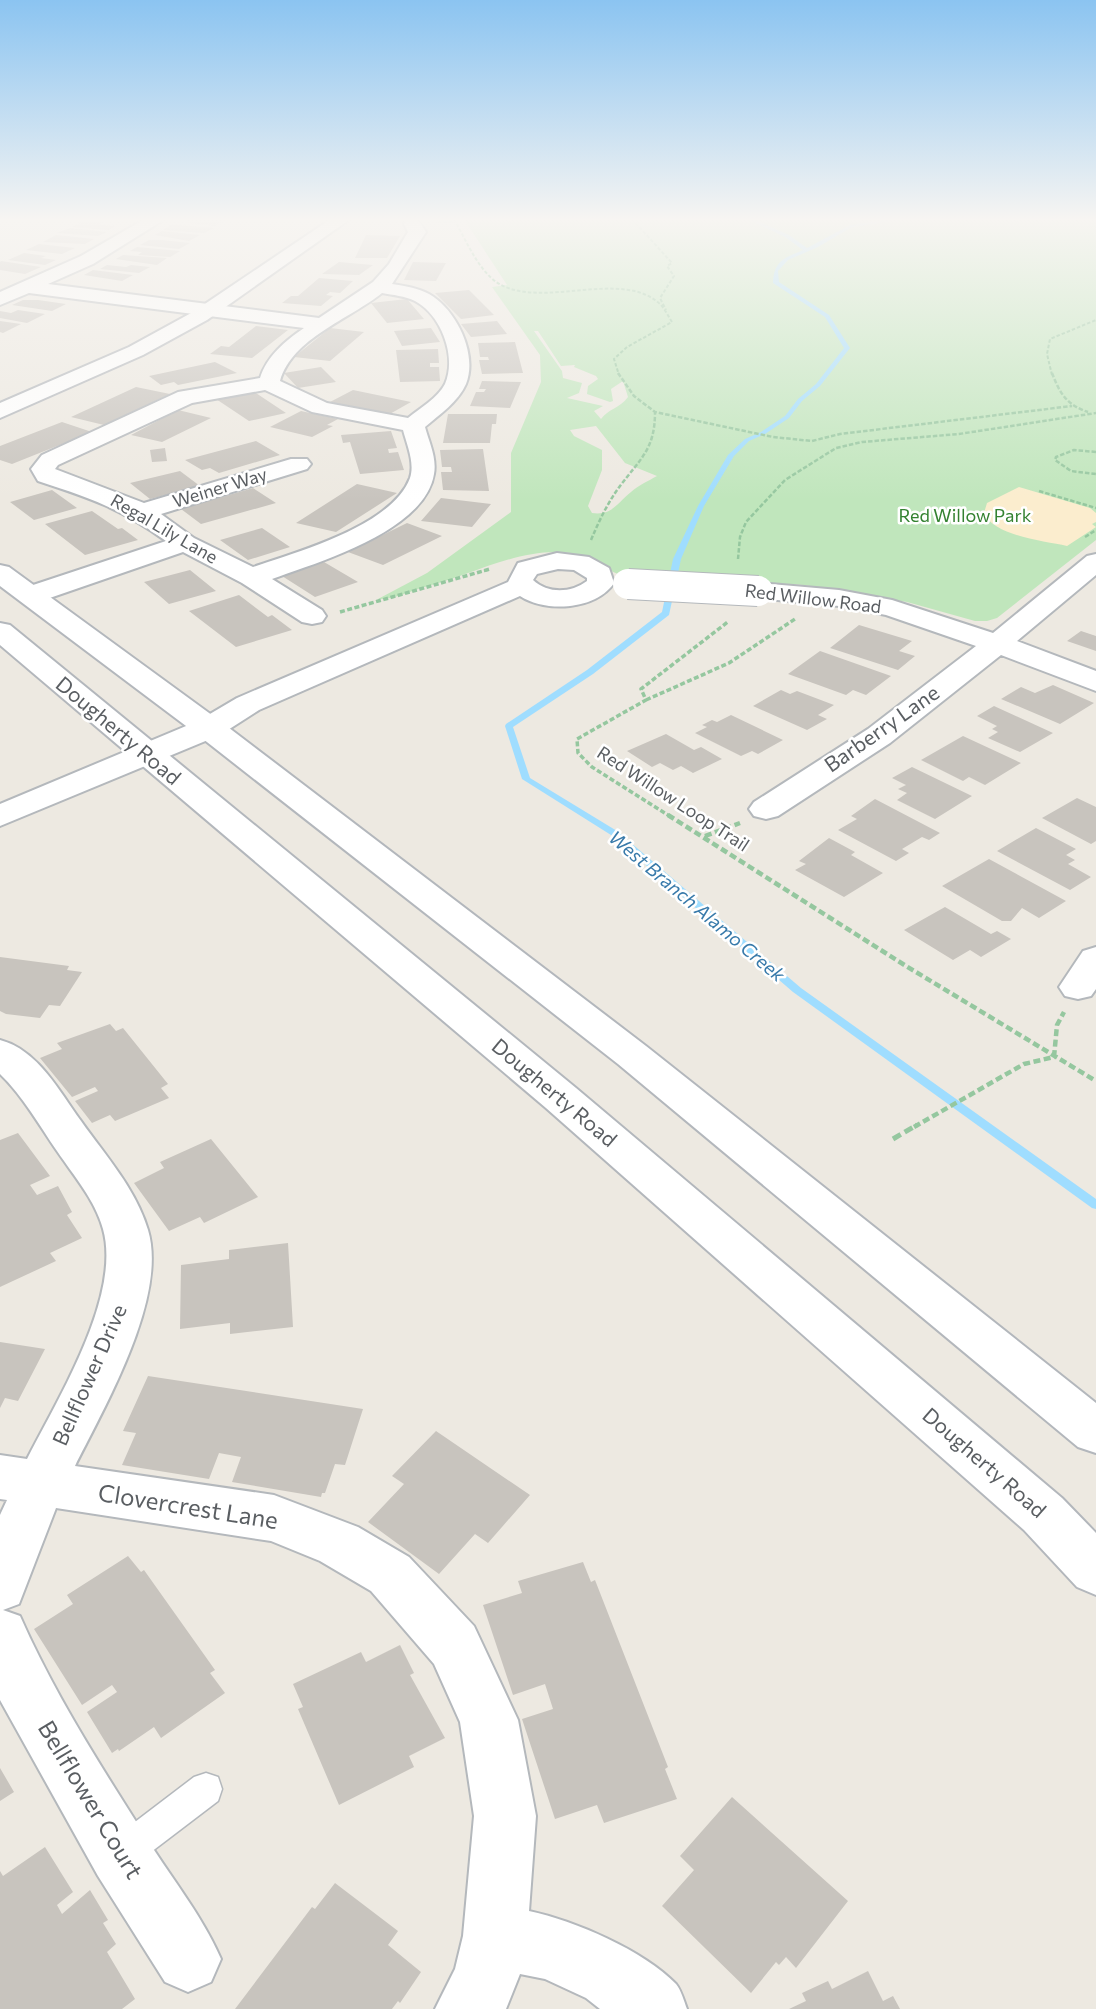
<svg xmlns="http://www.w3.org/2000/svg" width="1096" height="2009" viewBox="0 0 1096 2009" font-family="Commissioner,sans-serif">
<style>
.green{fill:#c0e6bc;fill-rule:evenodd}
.sand{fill:#fbedce}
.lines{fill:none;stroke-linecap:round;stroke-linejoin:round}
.stream{fill:#9fddff;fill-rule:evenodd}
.building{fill:#c8c4be}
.lane-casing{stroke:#b4b8bc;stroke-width:3}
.street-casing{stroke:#b4b8bc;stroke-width:4}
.secondary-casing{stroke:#b3b7bc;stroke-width:4}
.path-far4{stroke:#95c79f;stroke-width:2;stroke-dasharray:3.5 2;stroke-linecap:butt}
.path-far3{stroke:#95c79f;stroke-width:2.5;stroke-dasharray:4.5 2;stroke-linecap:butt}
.path-far2{stroke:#95c79f;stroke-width:3.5;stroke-dasharray:5 2.5;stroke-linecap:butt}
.path-far1{stroke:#95c79f;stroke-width:4.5;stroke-dasharray:7 3.5;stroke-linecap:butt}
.path{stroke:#95c79f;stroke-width:5;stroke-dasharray:9 4.5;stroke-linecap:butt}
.lane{fill:#fff;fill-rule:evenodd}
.street{fill:#fff;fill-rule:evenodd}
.secondary{fill:#fff;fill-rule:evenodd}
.street-bridge-casing{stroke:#b4b8bc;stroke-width:32;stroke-linecap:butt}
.street-bridge{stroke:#fff;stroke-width:30}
.labels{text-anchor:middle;stroke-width:5;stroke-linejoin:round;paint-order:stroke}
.far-street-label{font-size:18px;fill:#5a5e62;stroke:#fff}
.far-park-label{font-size:18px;fill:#348231;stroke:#fff}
.far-water-label{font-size:19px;font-style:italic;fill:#387aaa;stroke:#fff}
.street-label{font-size:21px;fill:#5a5e62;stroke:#fff}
.near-street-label{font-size:24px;fill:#5a5e62;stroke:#fff}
</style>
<rect width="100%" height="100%" fill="#ede9e1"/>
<path class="green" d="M464 219H1096V540L997 618 987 621H975L907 602 804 585 618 574C605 569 597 559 581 555 528 542 474 575 425 587 410 591 393 600 378 599L427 573 511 512V453L541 382 540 355 492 287 507 285ZM534 331H538L561 366 575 365 574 367 596 376 598 379 588 386 587 394 610 402 613 401 611 389 623 381 628 397C620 408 608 409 601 419L594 411 603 406 567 398 579 393 582 383 563 378 562 371ZM596 426 625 463 657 476C648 481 639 485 631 492 617 503 612 516 592 513L588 506 602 470V450L574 436 570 430Z"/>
<path class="sand" d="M1019 487 1090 508 1096 513V522L1092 524 1096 527 1067 546C1044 541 994 536 984 513L987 503Z"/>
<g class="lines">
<path class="stream" d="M747 219H753L789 235 807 248 850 225 892 219H904L853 227 845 231 818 247 788 260 778 271 779 282 829 315 850 348 820 386 802 401 789 418 765 434 749 441 734 456 704 506 681 559 669 615 593 674 513 727 530 778 617 831 801 988 1096 1199V1209L1092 1208 793 992 611 835 522 779 505 726 506 724 587 670 662 612 673 559 698 506 728 455 745 439 761 432 785 416 798 399 816 384 844 348 825 317 773 283C774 260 785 258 803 250L785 237Z"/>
</g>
<path class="building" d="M183 219H211L225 220 215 226 188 223 191 222Z
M83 221 103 222 98 225 115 226 109 230 72 227Z
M171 225 192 226 214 228 204 233 163 230Z
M70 228 107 232 98 236 57 233Z
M162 231 200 235 189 241 155 235Z
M56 235 94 239 85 244 43 242Z
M366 235 400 236 387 258H355Z
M149 240H162L190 243 179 249 140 245Z
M39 244 75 248 62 254 26 250Z
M137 247 180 251 170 257 138 255 142 252 130 251Z
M24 253 46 256 41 258 56 260 45 265 8 260Z
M123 255 167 258 157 265 116 259Z
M0 262 1 261 41 267 25 274 0 270Z
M339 262 373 265 359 275 322 274Z
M413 262 446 263 436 281 404 280Z
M107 265 126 267 131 265 150 267 139 273 100 269Z
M93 270 133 275 122 281 84 275Z
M319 278 353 281 340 293 330 292 326 295 333 296 321 306 282 303 291 296H298Z
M469 290 494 315 461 319 435 293Z
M407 299 424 319 387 323 371 303Z
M23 300H38L66 304 52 311 12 305Z
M18 310 45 314 27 323 0 318V311L11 313Z
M0 321 21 324 3 333 0 332Z
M497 321 507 334 471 337 461 324Z
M256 326 288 330 252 358 210 354 221 346 229 347Z
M330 328 364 332 330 361 294 357Z
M431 328 440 342 402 346 394 331Z
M515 342 523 373 482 374 479 360H489L488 357H480L478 343Z
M438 349 439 363H430V367H439L440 381 400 382 396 350Z
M215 362 237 373 178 385 174 382 161 385 149 376Z
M321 367 336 382 298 388 284 373Z
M482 381 521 382 510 408 470 406 476 392H484L486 389H479Z
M136 387 170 394 104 425 71 417Z
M353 390 411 402 388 415 330 402Z
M253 391 286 413 249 421 216 399Z
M178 410 211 418 162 442 131 435Z
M301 411 338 419 327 425 333 426 312 437 270 427Z
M448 414H497L496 424H492L490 443H443Z
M62 422 92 432 12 464 0 460V446Z
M391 431 397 448 388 449 389 453 398 452 404 470 360 474 350 442 343 443 341 435Z
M256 441 280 455 219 473 210 468 202 470 185 460Z
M165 448 167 461 152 462 150 450Z
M483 449 489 491 443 490 441 472H452L451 467H442L440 450Z
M180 471 200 486 150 499 130 483Z
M357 484 397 493 336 532 296 523Z
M253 488 276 503 201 524 181 509Z
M52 490 77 508 34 520 10 502Z
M441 498 491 504 472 527 421 521Z
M92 511 118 529 122 528 138 540 85 555 45 524Z
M407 523 442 536 383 565 348 552Z
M262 528 290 547 248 560 220 540Z
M324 562 358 582 315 597 282 576Z
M190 570 216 591 169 604 144 582Z
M239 595 268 617 272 615 292 630 236 647 189 611Z
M859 625 912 641 899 651 915 656 898 670 830 648Z
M1081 631 1096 636V651L1067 641Z
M820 651 891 676 866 695 853 690 846 695 788 674Z
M1053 685 1094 703 1060 724 1001 699 1021 687 1035 693Z
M781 690 790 694 797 691 834 705 818 715 827 719 807 730 753 706Z
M994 706 1053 733 1020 752 988 738 998 732 992 729 997 726 977 716Z
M731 715 783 740 758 754 752 751 741 756 695 733 707 727 702 725 712 720 717 722Z
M666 734 694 750 701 747 722 759 693 773 681 766 673 770 660 763 652 767 627 751Z
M963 736 1021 763 985 785 969 777 963 781 921 760Z
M912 767 972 796 935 819 897 800 907 793 898 789 906 785 892 778Z
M1077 798 1096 807V841L1091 844 1042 818Z
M875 799 940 833 929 840 922 837 902 849 909 853 896 861 838 830 857 819 851 816Z
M1036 828 1076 849 1066 855 1075 860 1068 864 1091 877 1070 890 997 851Z
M829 838 855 852 851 855 883 873 844 897 795 870 806 864 799 861Z
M989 859 1066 901 1039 918 1022 908 1011 921H1002L942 886Z
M945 907 991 934 997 931 1011 939 981 957 970 950 953 960 904 930Z
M0 957 69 966 67 970 82 972 60 1006 49 1005 40 1018 6 1014 0 1011Z
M110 1024 116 1031 123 1028 168 1084 161 1088 169 1098 115 1121 110 1115 92 1123 75 1101 98 1091 95 1087 72 1097 40 1058 62 1049 57 1043Z
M18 1133 50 1176 30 1185 37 1195 58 1186 72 1212 67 1215 82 1238 50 1253 56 1261 0 1287V1140Z
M211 1139 258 1197 204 1223 200 1217 169 1231 134 1183 164 1168 160 1162Z
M288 1243 293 1327 230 1334V1323L180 1329 181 1265 229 1259V1250Z
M0 1342 45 1349 18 1401 5 1398 0 1408Z
M148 1376 363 1409 345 1465 335 1464 325 1493H322L321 1497 232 1482 241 1457 219 1453 209 1479 122 1465 136 1433 123 1431Z
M436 1431 530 1495 488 1543 475 1534 439 1574 368 1522 404 1484 392 1476Z
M128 1556 141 1572 144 1570 215 1670 210 1673 225 1693 161 1738 154 1727 119 1751 118 1749 112 1753 87 1712 117 1692 112 1685 82 1705 34 1629 73 1604 67 1595Z
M583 1562 591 1582 595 1580 668 1767 665 1769 677 1799 604 1823 597 1805 555 1819 522 1719 553 1709 545 1684 513 1695 483 1605 522 1593 518 1581Z
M400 1645 414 1673 410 1675 445 1738 409 1756 414 1767 339 1805 298 1709 303 1707 293 1684 361 1652 366 1662Z
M0 1768 14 1792 0 1801Z
M732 1797 848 1901 796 1968 786 1957 779 1965 776 1962 751 1993 662 1906 694 1870 680 1856Z
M45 1847 73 1892 57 1905 62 1914 90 1890 108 1920 103 1923 116 1944 107 1952 135 1999 122 2009H0V1871L3 1876Z
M335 1883 398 1931 388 1945 421 1972 400 2003 398 2001 392 2009H235L312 1907 315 1909Z
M868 1971 883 2001 893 1996 900 2009H789L806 2001 802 1993 828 1981 832 1989Z"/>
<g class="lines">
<g class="lane-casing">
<path id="lane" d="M206 1773 218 1777 222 1789 218 1801 134 1865 122 1870 110 1865 105 1853 110 1841 194 1777Z"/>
</g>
<g class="street-casing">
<path id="street" d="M145 219H165L93 264 48 284 319 318 373 282 389 264 408 232 404 224 406 220H418L426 232 392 284C405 286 418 288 429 294 456 309 478 354 466 384 458 402 440 414 425 427 429 442 437 458 434 474 425 531 319 562 272 579L322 610 326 616 322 622 312 624 302 622 242 583 183 552 41 601 31 603 21 601 17 595 21 589 166 541C120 508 90 498 38 481L31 469 42 455 178 392 260 378C267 356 285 341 304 328L29 293 0 305V292L81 256ZM382 293C393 295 405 296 415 301 441 315 457 356 445 384 438 398 420 408 408 418L327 403 280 381C292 338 350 319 382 293ZM265 390 312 412 403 430C407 445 415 463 410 478 392 526 297 552 253 567L194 538 161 514 307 469 311 464 307 459H291L144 503 55 469 58 465 192 403Z
M557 553 589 557 609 568 614 583C596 610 546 613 520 596L259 710 220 735 0 826V804L198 721 237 698 508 582 518 563ZM558 569 574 570 587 578V581C571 593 548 594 533 580L537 574Z
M1096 554V575L1017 641 1096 671V691L1001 655 890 743 778 816 766 819 754 816 749 809 754 802 868 729 976 646 886 615 839 606 748 597 745 591 748 585 758 583 839 590 892 600 993 633 1087 556Z
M1096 947V989L1091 996 1078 999 1065 996 1059 987 1083 951Z
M0 1040C38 1050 59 1091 81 1121 105 1155 136 1189 148 1230 168 1297 105 1406 75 1466L274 1495 358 1527 409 1557 474 1626 518 1720 536 1816 529 1911C575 1921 643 1950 676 1984 681 1990 684 2001 687 2009H600L586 1998 545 1979 520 1974 506 2009H435L455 1969 463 1936 474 1816 460 1722 434 1664 371 1591 320 1561 271 1541 56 1508 19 1604 3 1610 20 1616C53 1691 98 1762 142 1831 168 1874 201 1913 221 1959L211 1982 188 1992 165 1982 98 1876 0 1700V1515L7 1500 0 1499V1455L27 1459C57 1400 122 1296 103 1229 95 1200 74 1176 57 1151 39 1125 23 1096 0 1074Z"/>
</g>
<g class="secondary-casing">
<path id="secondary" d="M331 219H350L207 320 143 355 0 418V403L129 347 193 312Z
M0 565 9 567 220 721 646 1046 1096 1403V1453L1078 1447 618 1064 198 735 0 586Z
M0 623 10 625 576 1088 1062 1498 1096 1533V1595L1077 1587 1024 1530 546 1108 0 645Z"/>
</g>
<path class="path-far4" d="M454 219C466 240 479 273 501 285 546 308 622 269 660 304 665 309 668 316 672 322L627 347 614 359 619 375
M632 219 672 263 667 266 674 276 660 298 666 310
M438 222H455
M1052 375 1047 354 1050 339 1096 320"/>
<path class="path-far3" d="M618 373 634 396 655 412
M1052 373C1060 394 1067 405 1088 412
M1096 452 1074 450 1056 457 1055 460 1071 471 1096 474
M1039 491 1096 508
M1085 537 1096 530
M591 540C599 521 608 502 620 486 641 458 655 449 655 412L773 437 812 441 840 434 1072 406
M738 559 740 537 746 522 785 480 836 448 862 442 959 434 1096 413
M484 571 490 569"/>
<path class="path-far2" d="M340 612 490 569
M646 700 729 663 795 619
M671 817 592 767 578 753 577 739 646 700 641 689 729 621"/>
<path class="path-far1" d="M668 815 906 966 1096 1081
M705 836 740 823
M914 1127 1024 1064 1054 1057 1057 1025 1064 1012"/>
<path class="path" d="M893 1139 917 1125"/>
<use href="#lane" class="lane"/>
<use href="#street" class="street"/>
<use href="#secondary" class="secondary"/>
<g class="street-bridge-casing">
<path id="street-bridge" d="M628 584 758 591"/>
</g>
<use href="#street-bridge" class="street-bridge"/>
</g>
<linearGradient id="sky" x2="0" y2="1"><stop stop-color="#8bc4f1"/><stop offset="0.44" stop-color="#f7f5f2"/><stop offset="1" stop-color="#f7f5f2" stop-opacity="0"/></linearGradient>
<rect width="1096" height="500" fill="url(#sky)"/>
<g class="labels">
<g class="far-street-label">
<text transform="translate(220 488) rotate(-17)" y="6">Weiner Way</text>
<text transform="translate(164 529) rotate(30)" y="6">Regal Lily Lane</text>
<text transform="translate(813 599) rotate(7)" y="6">Red Willow Road</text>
<text transform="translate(673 799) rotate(33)" y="6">Red Willow Loop Trail</text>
</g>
<g class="far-park-label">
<text x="965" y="522">Red Willow Park</text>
</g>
<g class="far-water-label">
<text transform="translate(697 906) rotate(40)" y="7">West Branch Alamo Creek</text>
</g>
<g class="street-label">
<text transform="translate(882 729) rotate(-35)" y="7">Barberry Lane</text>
<text transform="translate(118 731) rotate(40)" y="7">Dougherty Road</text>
<text transform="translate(554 1093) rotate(40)" y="7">Dougherty Road</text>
<text transform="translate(90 1375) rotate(-66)" y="7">Bellflower Drive</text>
<text transform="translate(984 1463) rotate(41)" y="7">Dougherty Road</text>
</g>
<g class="near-street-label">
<text transform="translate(188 1507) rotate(9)" y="8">Clovercrest Lane</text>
<text transform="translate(90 1800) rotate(59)" y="8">Bellflower Court</text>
</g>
</g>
</svg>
